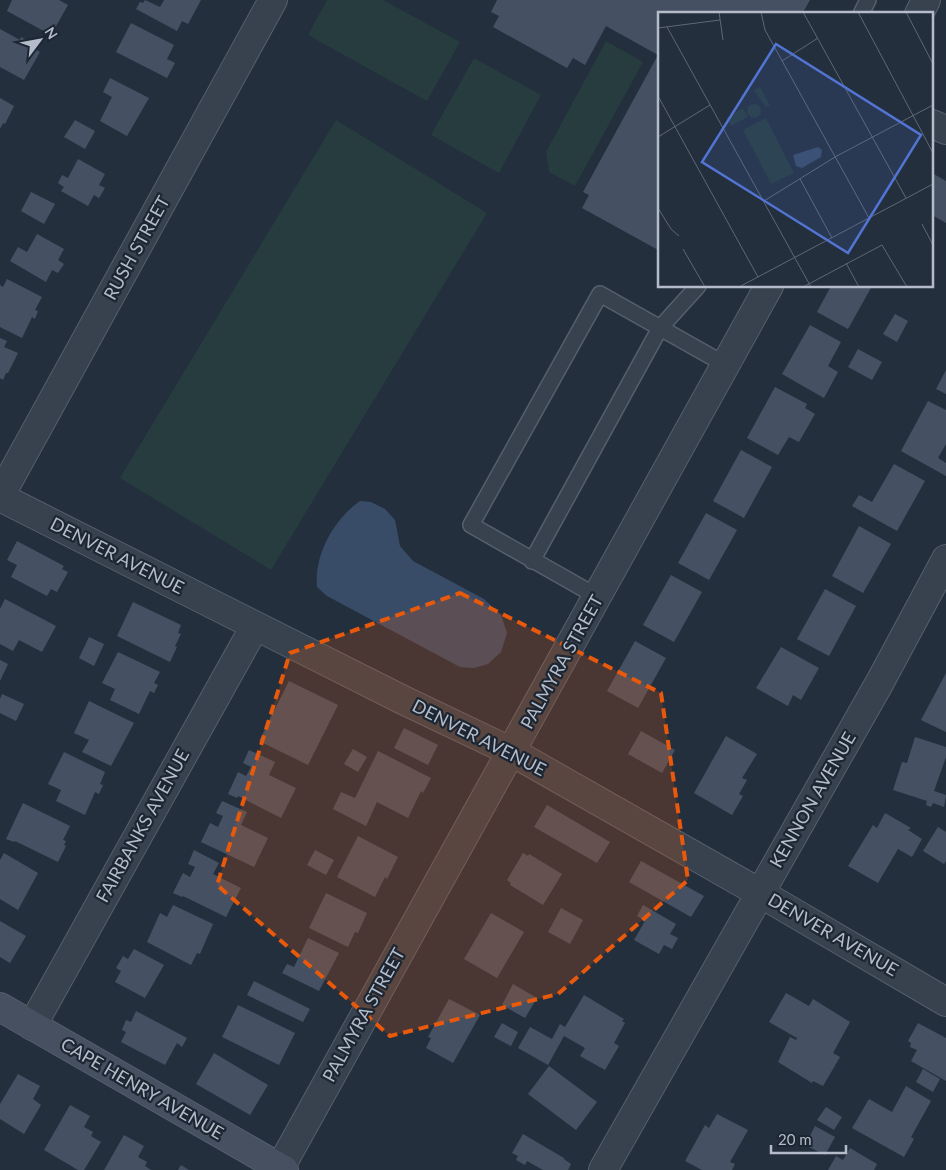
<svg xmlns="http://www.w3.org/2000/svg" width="946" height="1170" viewBox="0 0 946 1170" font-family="Lato,sans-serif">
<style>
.green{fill:#263c3f}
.water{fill:#394c67}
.building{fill:#455162}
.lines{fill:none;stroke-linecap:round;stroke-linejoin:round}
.lane-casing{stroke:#565f6c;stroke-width:18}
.street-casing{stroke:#565f6c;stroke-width:30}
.secondary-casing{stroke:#565f6c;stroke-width:30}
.lane{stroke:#38414e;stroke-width:15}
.street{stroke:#38414e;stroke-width:28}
.secondary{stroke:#465061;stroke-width:28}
.marked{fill:#e8590c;fill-opacity:0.2;stroke:#e8590c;stroke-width:4;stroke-dasharray:10 6;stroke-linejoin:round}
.labels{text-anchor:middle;stroke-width:4.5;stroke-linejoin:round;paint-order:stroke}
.street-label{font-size:18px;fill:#b4bcc9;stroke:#1d2633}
.inset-road{fill:none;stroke:#5e6776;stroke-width:1}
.view{fill:#5274d3;fill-opacity:0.15;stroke:#5274d3;stroke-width:2.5}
.inset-edge{fill:none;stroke:#b4bcc9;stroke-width:2.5}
</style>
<rect width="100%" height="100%" fill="#242f3e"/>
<path class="green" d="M327 0H383L460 42 427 101 308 35Z
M606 41 643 62 575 186 549 172 546 152Z
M474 58 541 95 499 173 431 135Z
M336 120 487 213 271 570 120 478Z"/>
<path class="water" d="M360 501 371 502 385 509 395 520 400 546 413 561 484 599 501 615 507 633 501 652 488 664 474 668 460 667 327 596 317 587C314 555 334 519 360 501Z"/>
<path class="building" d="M12 0H59L68 5 51 35 7 11Z
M145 0 160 7 164 0H201L188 24 182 21 177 31 136 9 140 2 143 3Z
M497 0H810L802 14H660V251L582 208 589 195 583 192 658 55 606 26 585 65 573 58 567 68 493 27 499 16 491 12Z
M131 23 174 45 167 59 175 63 167 78 116 52Z
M0 29 20 40 21 37 28 41 26 44 40 52 24 80 0 67Z
M110 78 149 98 127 136 100 121 112 97 103 92Z
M0 98 14 106 5 124 3 123 0 129Z
M75 120 95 131 85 149 64 137Z
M78 159 105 174 99 185 105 188 99 198 94 195 88 206 61 191 64 187 58 183 62 175 68 178Z
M932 173 946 181V223L932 215Z
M31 192 55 204 44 224 21 211Z
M37 234 64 249 58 260 64 264 58 273 52 270 46 282 10 261 18 247 27 252Z
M7 279 42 297 35 310 38 311 35 319 32 317 22 338 0 327V285L3 287Z
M831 286H872L848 329 817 312Z
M895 314 908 321 897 342 883 334Z
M810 325 841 342 828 366 838 372 824 398 782 374Z
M0 338 7 341 4 347 18 353 8 373H6L3 380 0 378Z
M858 349 882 362 872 380 848 367Z
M946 370V394L936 389Z
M775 387 807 404 805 408 815 414 799 442 789 437 778 455 747 438Z
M928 401 946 410V444L938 458 946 463V476L901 451Z
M741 450 772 467 744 518 713 501Z
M894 464 925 481 897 531 852 506 859 495 872 502Z
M706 513 737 530 709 580 678 563Z
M859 526 891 544 863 593 832 576Z
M17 541 64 566 62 569 68 572 57 592 51 589 47 596 11 577 17 565 7 560Z
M671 575 702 592 674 642 643 625Z
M825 589 856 606 829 656 797 639Z
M5 599 56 626 42 652 19 640 13 651 0 644V609Z
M133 602 181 625 178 633 181 634 175 646 177 647 170 662 117 636Z
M89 637 104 644 94 666 79 658Z
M635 641 666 658 638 708 607 691Z
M781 647 819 668 801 700 793 695 788 706 756 688Z
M118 652 160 672 154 683 158 685 154 693 150 691 139 714 110 700 115 689 102 683Z
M0 660 8 664 0 681Z
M946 673V732L921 720Z
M289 681 338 705 308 765 259 741Z
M2 694 24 704 16 721 0 713V699Z
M89 701 134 723 111 766 82 752 89 740 74 733Z
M404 728 438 745 428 765 394 748Z
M641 731 675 750 662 773 628 754Z
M726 736 757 754 742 778 747 780 739 794 743 796 732 815 694 793Z
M915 737 946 747V757L934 791 946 795 944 807 933 803 931 807 926 805 927 801 893 790 902 762 907 763Z
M353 749 367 757 358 772 344 764Z
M249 750 275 762 269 775 296 788 281 818 238 796 237 798 228 794 238 772 246 776 251 767 243 763Z
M378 751 431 778 423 793 421 791 408 818 377 802 366 826 333 809 341 792 355 798Z
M64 752 105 772 100 784 103 785 99 794 95 792 85 815 56 801 61 790 48 784Z
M222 801 247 812 241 825 268 838 254 867 201 842 210 823 218 827 223 816 216 813Z
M23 803 70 826 63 840 66 841 64 845 66 846 58 862 15 841 14 842 6 839Z
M547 805 610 842 597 863 534 827Z
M885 813 911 828 908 830 922 839 912 857 898 849 878 883 848 866 873 825 877 828Z
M938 827 946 832V861L944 864 923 851Z
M358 836 398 857 387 879 385 877 375 897 337 877Z
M194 850 219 863 213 874 241 888 226 917 183 896 182 897 173 893 183 873 190 877 195 867 188 864Z
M315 850 334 860 326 875 307 865Z
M4 853 38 873 18 910 0 899V860Z
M523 853 528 856 529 854 562 874 543 905 510 885 511 883 507 880Z
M641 861 704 896 691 917 629 882Z
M326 893 367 913 358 933 355 932 348 947 309 928Z
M173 905 213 924 200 954 197 953 191 965 147 942 160 913 167 917Z
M643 905 676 924 670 934 678 938 672 949 664 945 659 954 634 940 645 921 637 916Z
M561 908 583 920 570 944 548 932Z
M491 913 524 932 497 978 464 959Z
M0 921 26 936 10 963 0 957Z
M308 938 339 953 319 991 282 973 287 964 294 967Z
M134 949 164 965 145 998 115 982 121 971 116 968 123 956 128 959Z
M254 981 310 1009 303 1022 247 995Z
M513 984 537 998 525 1018 502 1005Z
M786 993 809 1006 813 999 850 1022 833 1053 840 1057 823 1086 813 1081 812 1083 778 1062 790 1037 796 1040 797 1038 769 1022Z
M584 995 624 1019 622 1021 625 1023 614 1043 619 1046 605 1070 580 1056 585 1048 564 1036 548 1065 518 1048 530 1027 552 1039 560 1024 565 1027Z
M449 999 480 1015 453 1063 426 1048 431 1038 428 1037Z
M238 1005 295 1033 279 1065 222 1037Z
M136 1011 187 1038 182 1047 177 1043 165 1065 121 1042 126 1032 122 1030 126 1020 131 1022Z
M502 1023 518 1032 511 1046 494 1037Z
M918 1023 946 1038V1081L911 1061 917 1050 910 1047 911 1043 908 1041Z
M214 1053 268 1085 250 1115 196 1084Z
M549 1066 597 1102 576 1130 528 1094Z
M923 1069 940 1079 933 1092 916 1082Z
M18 1074 40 1086 33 1099 41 1105 24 1134 0 1119V1104Z
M906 1086 931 1101 911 1137 914 1139 904 1157 852 1128 869 1099 892 1112Z
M70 1105 90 1116 84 1127 93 1132 91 1136 101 1142 84 1170H78L44 1150Z
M826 1107 842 1117 834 1130 817 1120Z
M717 1114 748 1130 730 1162 735 1164 732 1170H702L685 1161 705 1125 709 1128Z
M815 1126 835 1137 825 1155 805 1145Z
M523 1134 564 1158V1159L571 1164 568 1170H543L527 1161 525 1165 516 1160 518 1156 512 1153Z
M124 1135 144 1146 138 1157 147 1162 145 1166 151 1170H104Z
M850 1148 877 1164 874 1170H828L836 1156 843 1160Z
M181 1165 189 1170H178Z"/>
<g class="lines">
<g class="lane-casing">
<path id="lane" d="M861 14 868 0
M532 561 660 328 698 286
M598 597 471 525 600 294 726 365"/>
</g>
<g class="street-casing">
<path id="street" d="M919 14 926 0
M932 124 946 130
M0 496 273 0
M0 497 401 699 512 752 760 893 946 1002
M32 1026 255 626
M280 1168 769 286
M603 1170 880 682 946 559"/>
</g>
<g class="secondary-casing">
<path id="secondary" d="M0 1007 284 1170"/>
</g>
<use href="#lane" class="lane"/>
<use href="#street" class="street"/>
<use href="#secondary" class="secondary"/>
</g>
<path class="marked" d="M460 593 661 693 688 880 558 994 390 1036 217 885 290 653Z"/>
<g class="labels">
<g class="street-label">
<text transform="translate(137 248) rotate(-61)" y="6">RUSH STREET</text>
<text transform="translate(117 556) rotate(27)" y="6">DENVER AVENUE</text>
<text transform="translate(562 662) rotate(-61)" y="6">PALMYRA STREET</text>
<text transform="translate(479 738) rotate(27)" y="6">DENVER AVENUE</text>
<text transform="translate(813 800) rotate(-60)" y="6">KENNON AVENUE</text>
<text transform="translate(143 826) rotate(-61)" y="6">FAIRBANKS AVENUE</text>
<text transform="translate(833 935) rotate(30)" y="6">DENVER AVENUE</text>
<text transform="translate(364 1015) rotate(-61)" y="6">PALMYRA STREET</text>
<text transform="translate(142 1089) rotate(30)" y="6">CAPE HENRY AVENUE</text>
</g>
</g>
<g transform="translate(658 12)">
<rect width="275" height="275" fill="#242f3e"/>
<path d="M102 75 112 93 108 95 96 78ZM89 99a7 7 0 1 1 14 0a7 7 0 1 1-14 0ZM85 96 90 105 73 114 68 106ZM108 106 136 161 113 172 85 118Z" fill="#263c3f"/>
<path d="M160 135 164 138 163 145 144 156 138 154 135 143Z" fill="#394c67"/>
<path class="inset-road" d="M61 0 65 28M103 0 107 18 211 206M145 0 248 186M200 0 275 141M248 0 275 52M9 15 153 275M0 16 62 8M124 49 160 26M0 84 100 265M0 125 52 93M142 167 174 226M106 189 177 145 275 93M0 196 13 217 21 224M264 212 275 233M25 237 47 275M188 251 201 275M81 275 275 172M145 275 224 233 249 275"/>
<path class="view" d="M118 32 263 123 190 241 44 150Z"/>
<rect width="275" height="275" class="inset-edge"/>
</g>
<g transform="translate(40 40) rotate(58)" stroke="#1d2633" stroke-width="4" paint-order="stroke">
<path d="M0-4L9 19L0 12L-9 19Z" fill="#b4bcc9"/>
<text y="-8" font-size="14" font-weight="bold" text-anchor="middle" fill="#b4bcc9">N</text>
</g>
<path d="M771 1145v8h75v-8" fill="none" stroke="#b4bcc9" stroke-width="2.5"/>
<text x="778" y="1145" font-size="15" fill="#b4bcc9" stroke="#1d2633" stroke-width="4" paint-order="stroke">20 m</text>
</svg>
